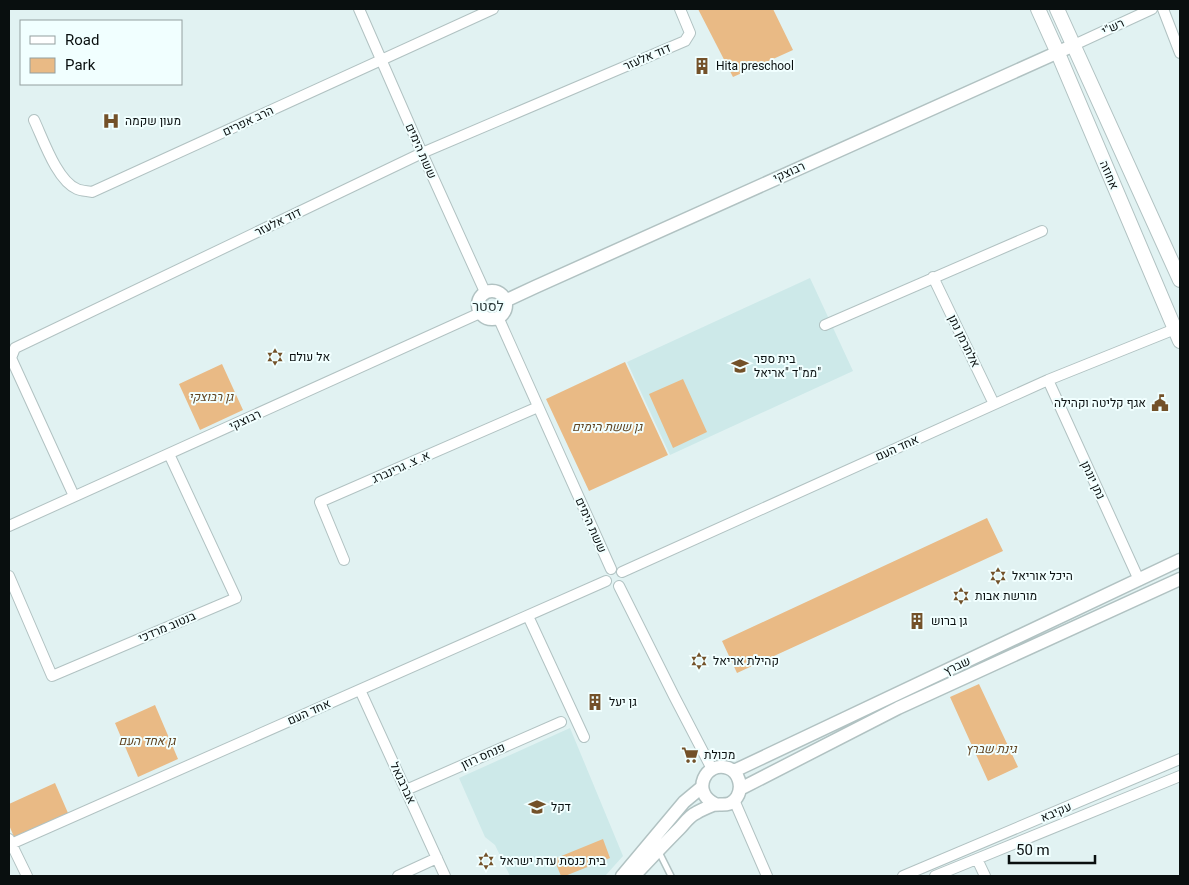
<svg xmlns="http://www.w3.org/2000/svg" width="1189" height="885" viewBox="0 0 1189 885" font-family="Georgia,Heebo,serif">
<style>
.built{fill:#cde9e9}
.green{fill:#e9ba85}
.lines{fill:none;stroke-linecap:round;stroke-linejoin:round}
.service-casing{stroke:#b1c2c2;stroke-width:8}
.minor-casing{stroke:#b1c2c2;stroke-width:12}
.tertiary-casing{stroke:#b1c2c2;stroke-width:15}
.secondary-casing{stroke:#b1c2c2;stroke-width:16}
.service{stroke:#fff;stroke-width:5}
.minor{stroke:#fff;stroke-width:10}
.tertiary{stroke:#fff;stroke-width:12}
.secondary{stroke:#fff;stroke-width:14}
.labels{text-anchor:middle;stroke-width:4;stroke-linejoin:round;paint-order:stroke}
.street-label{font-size:12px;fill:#090f0f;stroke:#f1ffff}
.poi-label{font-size:12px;fill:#090f0f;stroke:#f1ffff;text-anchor:start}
.park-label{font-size:12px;font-style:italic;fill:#614421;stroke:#f1ffff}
.neighbourhood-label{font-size:14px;fill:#2a3838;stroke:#f1ffff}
</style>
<rect width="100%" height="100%" fill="#e1f2f2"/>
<path class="built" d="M810 278 853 371 670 455 627 362Z
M570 728 623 856 605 876H510L495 845 485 837 459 778Z"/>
<path class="green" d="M698 9H773L793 50 733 77Z
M625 362 668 455 589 491 546 399Z
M222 364 243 410 200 430 179 384Z
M683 379 707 432 673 448 649 394Z
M987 518 1003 551 737 673 722 641Z
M979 684 1018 767 988 781 950 697Z
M155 705 178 759 138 777 115 723Z
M55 783 68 813 14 837 9 825V804Z
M603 839 610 858 565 876H561L554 859Z"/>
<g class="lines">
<g class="service-casing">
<path id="service" d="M659 852 671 876"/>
</g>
<g class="minor-casing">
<path id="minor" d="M359 9 422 153 485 292
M1163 9 1180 53
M1074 45 1152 9
M34 120C43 139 57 181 77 189 81 191 88 191 92 192L493 9
M933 277 994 404
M498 317 611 569
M825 325 1042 231
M1048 380 1139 580
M74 496 11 358 15 348 422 153 685 41 690 33 680 9
M9 526 480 313
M344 560 320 502 538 407
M622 572 1048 380 1175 329
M9 576 52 676 236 598 169 454
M619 586 674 696 712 769
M528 616 584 737
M360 690 445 876
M406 790 561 722
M734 800 767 876
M9 839 27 876
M11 844 606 581
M977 859 985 876
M398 876 437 858
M903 876 1180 759
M935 876 1180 776"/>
</g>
<g class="tertiary-casing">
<path id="tertiary" d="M478 305a14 14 0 1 1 28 0a14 14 0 1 1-28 0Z
M505 301 535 287 1074 45
M734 771 1180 560
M740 789 898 708 1180 579
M622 876 684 802 702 787
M634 876C649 860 664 844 679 829 684 824 689 816 696 813 701 810 708 807 713 805 722 803 730 808 737 797 743 787 739 772 728 768 706 760 690 792 715 804"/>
</g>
<g class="secondary-casing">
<path id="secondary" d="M1038 9 1057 51 1180 341
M1057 9 1180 280"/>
</g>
<use href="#service" class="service"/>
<use href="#minor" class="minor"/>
<use href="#tertiary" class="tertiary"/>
<use href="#secondary" class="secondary"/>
</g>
<defs>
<g id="building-bare" transform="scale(1.35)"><path d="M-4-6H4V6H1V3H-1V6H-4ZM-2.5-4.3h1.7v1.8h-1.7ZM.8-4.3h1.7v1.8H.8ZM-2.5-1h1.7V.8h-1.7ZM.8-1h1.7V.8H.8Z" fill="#735129" stroke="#f1ffff" stroke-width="2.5" paint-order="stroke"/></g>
<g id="hospital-bare" transform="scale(1.35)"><path d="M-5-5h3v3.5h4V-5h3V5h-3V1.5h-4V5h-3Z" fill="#735129" stroke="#f1ffff" stroke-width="2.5" paint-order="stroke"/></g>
<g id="synagogue-bare" transform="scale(1.35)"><path d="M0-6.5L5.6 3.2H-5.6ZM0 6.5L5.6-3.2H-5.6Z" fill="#735129" stroke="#f1ffff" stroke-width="2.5" paint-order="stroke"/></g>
<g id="school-bare" transform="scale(1.35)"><path d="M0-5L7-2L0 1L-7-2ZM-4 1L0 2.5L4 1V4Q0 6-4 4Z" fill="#735129" stroke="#f1ffff" stroke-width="2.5" paint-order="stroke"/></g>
<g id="civic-bare" transform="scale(1.35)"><path d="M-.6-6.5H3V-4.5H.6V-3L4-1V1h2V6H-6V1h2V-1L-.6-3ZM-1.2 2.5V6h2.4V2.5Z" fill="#735129" stroke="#f1ffff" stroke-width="2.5" paint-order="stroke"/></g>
<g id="supermarket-bare" transform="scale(1.35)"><path d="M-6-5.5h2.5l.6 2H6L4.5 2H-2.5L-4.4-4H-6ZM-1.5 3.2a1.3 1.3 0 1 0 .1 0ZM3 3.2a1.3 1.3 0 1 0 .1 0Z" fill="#735129" stroke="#f1ffff" stroke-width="2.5" paint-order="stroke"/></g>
</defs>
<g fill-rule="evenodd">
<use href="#building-bare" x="702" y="66"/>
<use href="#hospital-bare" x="111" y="121"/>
<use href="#synagogue-bare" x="275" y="357"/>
<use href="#school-bare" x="740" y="366"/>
<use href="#civic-bare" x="1160" y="403"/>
<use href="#synagogue-bare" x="998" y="576"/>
<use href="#synagogue-bare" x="961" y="596"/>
<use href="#building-bare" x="917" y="621"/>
<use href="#synagogue-bare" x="699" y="661"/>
<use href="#building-bare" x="595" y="702"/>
<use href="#supermarket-bare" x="690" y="755"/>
<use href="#school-bare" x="537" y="807"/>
<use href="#synagogue-bare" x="486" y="861"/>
</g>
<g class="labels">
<g class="street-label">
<text transform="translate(1113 27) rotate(-25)" y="4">רש"י</text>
<text transform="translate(647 57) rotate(-23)" y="4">דוד אלעזר</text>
<text transform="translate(248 121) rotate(-25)" y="4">הרב אפרים</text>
<text transform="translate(421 151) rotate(66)" y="4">ששת הימים</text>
<text transform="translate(789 172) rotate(-24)" y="4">רבוצקי</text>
<text transform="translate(1109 175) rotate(67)" y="4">אחוזה</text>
<text transform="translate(278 222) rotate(-26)" y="4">דוד אלעזר</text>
<text transform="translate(964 341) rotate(64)" y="4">אלתרמן נתן</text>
<text transform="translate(245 420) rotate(-24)" y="4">רבוצקי</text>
<text transform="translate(897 448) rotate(-24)" y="4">אחד העם</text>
<text transform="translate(401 467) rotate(-24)" y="4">א. צ. גרינברג</text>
<text transform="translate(1093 480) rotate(65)" y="4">נתן יונתן</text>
<text transform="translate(591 525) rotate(66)" y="4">ששת הימים</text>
<text transform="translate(167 627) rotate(-23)" y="4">בנטוב מרדכי</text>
<text transform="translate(957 666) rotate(-25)" y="4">שברץ</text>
<text transform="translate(309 712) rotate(-24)" y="4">אחד העם</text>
<text transform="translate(483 756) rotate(-24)" y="4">פנחס רוזן</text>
<text transform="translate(403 783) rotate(65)" y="4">אברבנאל</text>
<text transform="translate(1056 812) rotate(-23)" y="4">עקיבא</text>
</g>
<g class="poi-label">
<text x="716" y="70">Hita preschool</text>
<text x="125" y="125">מעון שקמה</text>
<text x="289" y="361">אל עולם</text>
<text x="754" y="363">בית ספר<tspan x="754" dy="14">ממ"ד "אריאל"</tspan></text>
<text x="1146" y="407" text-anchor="end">אגף קליטה וקהילה</text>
<text x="1012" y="580">היכל אוריאל</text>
<text x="975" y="600">מורשת אבות</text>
<text x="931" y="625">גן ברוש</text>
<text x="713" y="665">קהילת אריאל</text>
<text x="609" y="706">גן יעל</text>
<text x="704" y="759">מכולת</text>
<text x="551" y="811">דקל</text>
<text x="500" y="865">בית כנסת עדת ישראל</text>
</g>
<g class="park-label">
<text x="211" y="401">גן רבוצקי</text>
<text x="607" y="431">גן ששת הימים</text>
<text x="147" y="745">גן אחד העם</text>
<text x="991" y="753">גינת שברץ</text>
</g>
<g class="neighbourhood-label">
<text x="488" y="311">לסטר</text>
</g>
</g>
<rect width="1189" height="885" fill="none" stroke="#090f0f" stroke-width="20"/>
<rect x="20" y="20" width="162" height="65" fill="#f1ffff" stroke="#949f9f"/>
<rect x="30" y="36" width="25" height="8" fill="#ffffff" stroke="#949f9f"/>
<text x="65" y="45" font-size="15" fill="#090f0f">Road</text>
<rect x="30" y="58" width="25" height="15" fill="#e9ba85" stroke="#949f9f"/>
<text x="65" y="70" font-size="15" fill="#090f0f">Park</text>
<path d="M1009 855v8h86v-8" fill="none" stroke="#090f0f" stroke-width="2.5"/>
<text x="1016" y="855" font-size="15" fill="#090f0f" stroke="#f1ffff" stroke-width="4" paint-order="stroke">50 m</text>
</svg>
